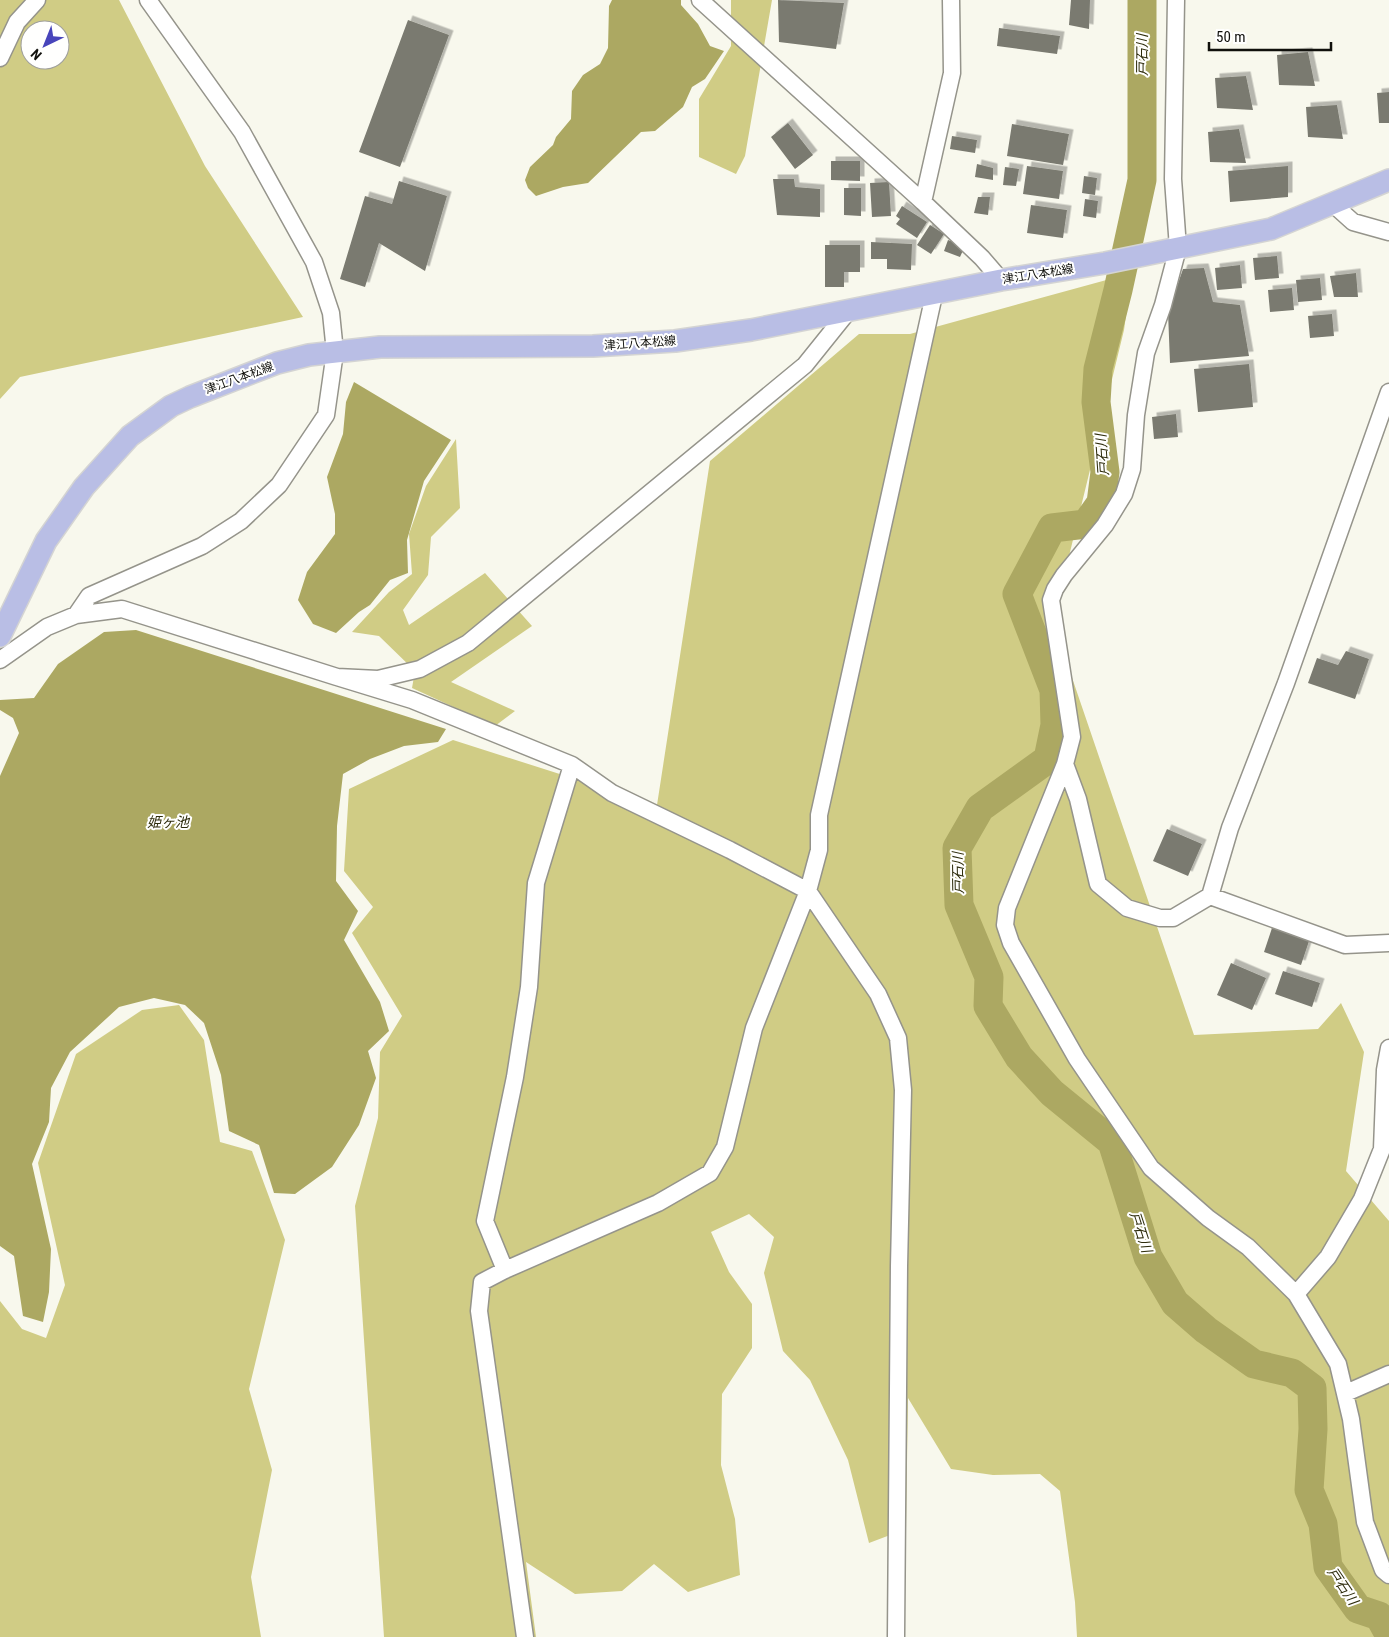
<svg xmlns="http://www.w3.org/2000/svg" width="1389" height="1637" viewBox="0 0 1389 1637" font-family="'Roboto Condensed','Noto Sans JP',sans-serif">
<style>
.forest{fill:#d0cc85;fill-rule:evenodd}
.water{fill:#aca862}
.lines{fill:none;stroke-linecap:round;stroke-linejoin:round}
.river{stroke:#aca862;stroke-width:29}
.building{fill:#7a7a70;filter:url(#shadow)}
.minor-casing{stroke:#95948b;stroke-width:19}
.major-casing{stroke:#d4d4d3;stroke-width:24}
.minor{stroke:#fff;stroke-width:16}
.major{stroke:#b9bee5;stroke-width:21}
.labels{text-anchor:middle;stroke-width:4;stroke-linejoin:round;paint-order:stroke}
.street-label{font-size:12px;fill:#10100c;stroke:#fffffe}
.water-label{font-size:14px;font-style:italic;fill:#2e2c0c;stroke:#fffffe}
</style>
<defs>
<filter id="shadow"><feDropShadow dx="4.5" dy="-4.5" stdDeviation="0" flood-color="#0004"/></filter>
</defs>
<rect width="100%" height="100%" fill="#f8f8ed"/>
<path class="forest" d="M0 0H119L205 166 303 317 20 377 0 399ZM30 30H60V60H30Z
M731 0H772L745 156 736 174 699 157V99L731 46Z
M1132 273 1124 330 1053 622 1194 1035 1318 1029 1341 1003 1364 1052 1346 1171 1389 1221V1637H1077L1075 1602 1060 1491 1040 1474 993 1475 951 1469 908 1398 906 1529 869 1543 848 1460 810 1380 783 1351 764 1273 774 1237 749 1214 711 1232 729 1272 752 1304V1348L722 1394 721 1465 735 1519 740 1575 688 1592 654 1564 622 1591 575 1594 526 1562 536 1637H384L355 1206 378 1118 380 1052 402 1016 352 933 373 907 344 871 349 789 453 740 657 805 710 461 859 334H910Z
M456 439 460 508 431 537 428 575 403 610 409 625 485 573 532 626 451 682 515 711 495 726 412 688 415 671 379 636 352 632 389 592 412 574 409 534 426 486Z
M179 1005 204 1040 220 1142 252 1151 285 1240 249 1389 272 1470 251 1577 261 1637H0V1301L22 1329 46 1338 65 1285 38 1163 76 1054 142 1010Z"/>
<path class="water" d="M612 0H681V5L698 24 710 46 724 51 705 79 692 87 683 107 655 131 641 132 588 183 563 187 536 196 528 188 525 180 530 167 553 145 556 137 571 119 572 91 583 75 600 64 608 48 609 6Z
M354 382 451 440 424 481 407 540 408 573 390 580 370 605 359 612 336 633 313 624 298 600 307 572 335 534V514L327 477 343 434 346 402Z
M136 630 446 729 438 742 404 746 370 759 343 774 337 826 336 881 358 911 344 940 380 1002 389 1031 368 1051 376 1078 359 1125 332 1167 295 1194 274 1193 259 1145 229 1131 221 1075 204 1023 185 1005 154 998 119 1007 70 1052 51 1088 49 1122 32 1164 51 1249 49 1292 43 1322 23 1316 14 1256 0 1246V776L19 733 13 718 0 710V700L34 698 58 664 104 632Z"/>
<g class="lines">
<path class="river" d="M1142 0V180L1118 290 1098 369 1096 402 1105 472 1101 503 1086 524 1052 528 1017 594 1054 690 1055 725 1048 759 980 808 957 848 959 905 989 977 988 1006 1019 1057 1052 1093 1112 1142 1148 1257 1175 1303 1206 1330 1254 1364 1292 1373 1312 1388 1313 1429 1309 1490 1323 1524 1328 1567 1358 1609 1379 1616 1389 1634"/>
</g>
<path class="building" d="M778 0 844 3 836 49 779 42Z
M1071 0H1090L1089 29 1069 25Z
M408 20 449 35 400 167 359 152Z
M999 28 1060 36 1057 54 997 46Z
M1308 52 1315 86 1279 85 1277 55Z
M1246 76 1253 110 1217 108 1215 78Z
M1389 92V123H1379L1377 93Z
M1337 105 1343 139 1308 137 1306 107Z
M788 123 813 155 795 169 771 137Z
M1012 124 1069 134 1063 165 1007 156Z
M1239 129 1246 163 1210 162 1208 132Z
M952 136 977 140 975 153 950 149Z
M831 161H860V181L831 180Z
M977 164 993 168V180L975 177Z
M1027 166 1063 171 1059 199 1023 194Z
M1288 166V197L1230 202 1228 171Z
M1005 167 1019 169 1016 186 1003 185Z
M1084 176 1097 178 1095 195 1082 193Z
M773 179H794L795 187 820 189V217L777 215Z
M399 181 447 196 425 271 379 243 365 287 340 279 365 196 392 204Z
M889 182 891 216 872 217 870 183Z
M844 188H861V216L844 215Z
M978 197H990L988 215 974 213Z
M1085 199 1098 201 1096 218 1083 216Z
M1031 205 1067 210 1063 238 1027 233Z
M902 206 927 222 917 238 896 224 900 219 896 216Z
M930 225 944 234 931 254 917 245Z
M948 240 965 246 960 257 944 251Z
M871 242 912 244 911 270 887 269V259H871Z
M825 245H860V272H844V287H825Z
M1277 256 1279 278 1255 280 1253 258Z
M1240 265 1242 288 1217 290 1215 268Z
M1204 268 1213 302 1240 305 1249 356 1170 363 1168 312 1183 269Z
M1356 273 1358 297H1334L1330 276Z
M1320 278 1322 300 1298 302 1296 280Z
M1292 288 1294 310 1270 312 1268 290Z
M1332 314 1334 336 1310 338 1308 316Z
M1249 364 1253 407 1198 412 1194 369Z
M1176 414 1178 437 1154 439 1152 417Z
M1346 651 1369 659 1355 699 1308 683 1317 658 1338 665Z
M1167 829 1202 844 1188 876 1153 861Z
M1272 928 1309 941 1301 965 1264 952Z
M1231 963 1266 978 1252 1010 1217 995Z
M1283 971 1320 983 1312 1007 1275 994Z"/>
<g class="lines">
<g class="minor-casing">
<path id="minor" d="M700 0 923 202 982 258 1001 280
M1176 0 1173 179 1178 248 1163 305 1146 353 1136 415 1132 469 1124 494 1105 525 1064 575 1055 589 1051 600 1072 737 1065 764 1007 908 1005 925 1011 943 1077 1059 1151 1168 1208 1218 1248 1247 1296 1294 1338 1364 1351 1419 1365 1522 1383 1570 1389 1575
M0 58 17 22 37 0
M923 202 952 73 951 0
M1333 204 1353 222 1389 232
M76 615 89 596 202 546 241 521 279 485 326 415 335 352 331 313 314 262 242 132 148 0
M0 660 47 627 76 615 122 609 337 677 378 679 420 669 468 643 805 365 850 309
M337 677 412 700 572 765 612 793 730 850 808 891 878 994 898 1038 903 1090 899 1266 896 1637
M1065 764 1078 799 1098 884 1127 908 1160 918H1173L1210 896 1230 828 1286 683 1389 392
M1210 896 1345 945 1389 943
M505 1270 485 1221 515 1077 529 987 536 883 572 765
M1296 1294 1328 1257 1362 1199 1382 1149 1385 1070 1389 1048
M1346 1393 1389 1374
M525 1637 479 1311 482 1282 505 1270 658 1203 710 1173 725 1147 754 1028 808 891 819 850V815L934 295"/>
</g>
<g class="major-casing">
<path id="major" d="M0 636 46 541 84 487 130 436 171 406 190 397 277 363 309 355 380 347 593 346 675 341 751 330 1001 280 1105 263 1271 229 1389 180"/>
</g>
<use href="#minor" class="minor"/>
<use href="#major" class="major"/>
</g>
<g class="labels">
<g class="street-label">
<text transform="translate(1038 274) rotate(-9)" y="4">津江八本松線</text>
<text transform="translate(640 343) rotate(-4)" y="4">津江八本松線</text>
<text transform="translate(239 378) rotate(-20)" y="4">津江八本松線</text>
</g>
<g class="water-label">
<text transform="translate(1142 55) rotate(-90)" y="5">戸石川</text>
<text transform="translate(1102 455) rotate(-94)" y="5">戸石川</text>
<text x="168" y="827">姫ヶ池</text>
<text transform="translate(958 873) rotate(-91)" y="5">戸石川</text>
<text transform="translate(1141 1232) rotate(72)" y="5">戸石川</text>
<text transform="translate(1343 1586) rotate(56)" y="5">戸石川</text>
</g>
</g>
<g transform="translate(45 45) rotate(223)"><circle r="24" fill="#fffffe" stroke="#9f9f9d"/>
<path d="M0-4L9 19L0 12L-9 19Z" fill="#4845bb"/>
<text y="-8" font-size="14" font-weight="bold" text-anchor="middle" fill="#10100c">N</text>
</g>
<path d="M1209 42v8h122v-8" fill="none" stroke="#10100c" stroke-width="2.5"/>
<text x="1216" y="42" font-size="15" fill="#10100c" stroke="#fffffe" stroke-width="4" paint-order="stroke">50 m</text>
</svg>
